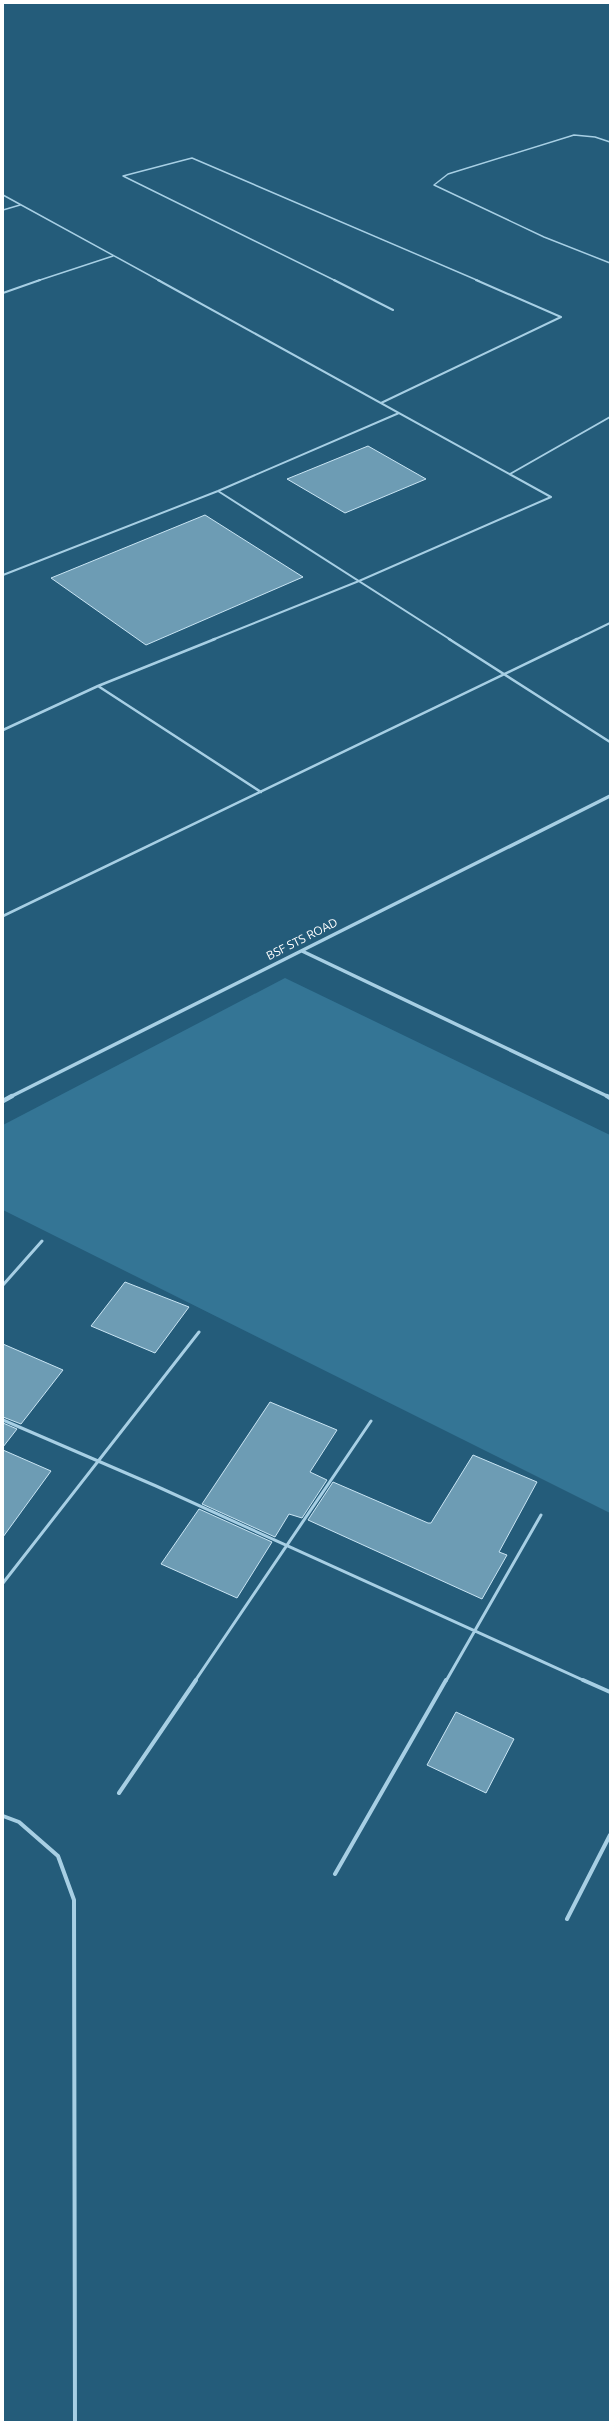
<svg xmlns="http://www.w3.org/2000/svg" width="613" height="2425" viewBox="0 0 613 2425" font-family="Ubuntu,sans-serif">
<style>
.green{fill:#347595}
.building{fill:#6d9cb4;stroke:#c9e5f4}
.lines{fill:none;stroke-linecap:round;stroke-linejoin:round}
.service-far4{stroke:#a7cfe4;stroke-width:1.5}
.service-far3{stroke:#a7cfe4;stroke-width:2}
.service-far2{stroke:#a7cfe4;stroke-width:2.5}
.service-far1{stroke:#a7cfe4;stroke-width:3}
.service{stroke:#a7cfe4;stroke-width:4}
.minor-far1{stroke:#a7cfe4;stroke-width:3.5}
.minor{stroke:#a7cfe4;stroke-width:4.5}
.labels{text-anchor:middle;stroke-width:4;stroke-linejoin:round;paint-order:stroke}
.street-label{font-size:12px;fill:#fff;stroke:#245c7a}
</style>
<rect width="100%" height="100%" fill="#245c7a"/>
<path class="green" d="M285 978 610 1135V1513L3 1210V1125Z"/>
<path class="building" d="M368 446 426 479 345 513 287 479Z
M205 515 303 577 146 645 51 578Z
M125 1282 189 1307 155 1353 91 1326Z
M3 1344 63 1370 21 1424 3 1417Z
M270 1402 337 1430 310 1472 327 1480 302 1518 289 1514 275 1537 202 1504Z
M3 1423 17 1429 3 1447Z
M3 1450 51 1471 3 1537Z
M473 1455 537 1482 499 1552 507 1555 482 1599 308 1520 333 1482 428 1523H431Z
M199 1509 272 1542 237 1598 161 1564Z
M456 1712 514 1739 486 1793 427 1765Z"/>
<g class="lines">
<path class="service-far4" d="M610 142 595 137 574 135 448 174 434 185 544 237 610 263
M3 195 160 281
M3 210 20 205
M37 281 113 256
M336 281 123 176 192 158 479 281"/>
<path class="service-far3" d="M158 280 551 497 359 581 212 640
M334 280 393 310
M476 280 561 317
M3 293 40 280
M381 403 561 317
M510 474 610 417
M218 491 451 640
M3 575 218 491 399 413
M575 640 610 623"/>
<path class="service-far2" d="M449 639 610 742
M98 686 261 792
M3 730 98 686 215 639
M3 916 577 639"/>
<path class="service-far1" d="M3 1285 42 1241
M3 1420 156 1486 585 1681
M3 1583 199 1332
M195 1681 371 1421
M446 1681 541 1515"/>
<path class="service" d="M583 1680 610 1692
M119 1793 196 1680
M3 1816 19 1822 58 1856 74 1900 75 2422
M335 1874 446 1680
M567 1919 610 1835"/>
<path class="minor-far1" d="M302 951 609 1097
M10 1097 610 796"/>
<path class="minor" d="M607 1096 610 1098
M3 1101 12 1096"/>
</g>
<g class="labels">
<g class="street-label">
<text transform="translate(302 939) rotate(-27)" y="4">BSF STS ROAD</text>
</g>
</g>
<rect width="613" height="2425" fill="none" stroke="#ffffff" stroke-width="8"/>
</svg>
